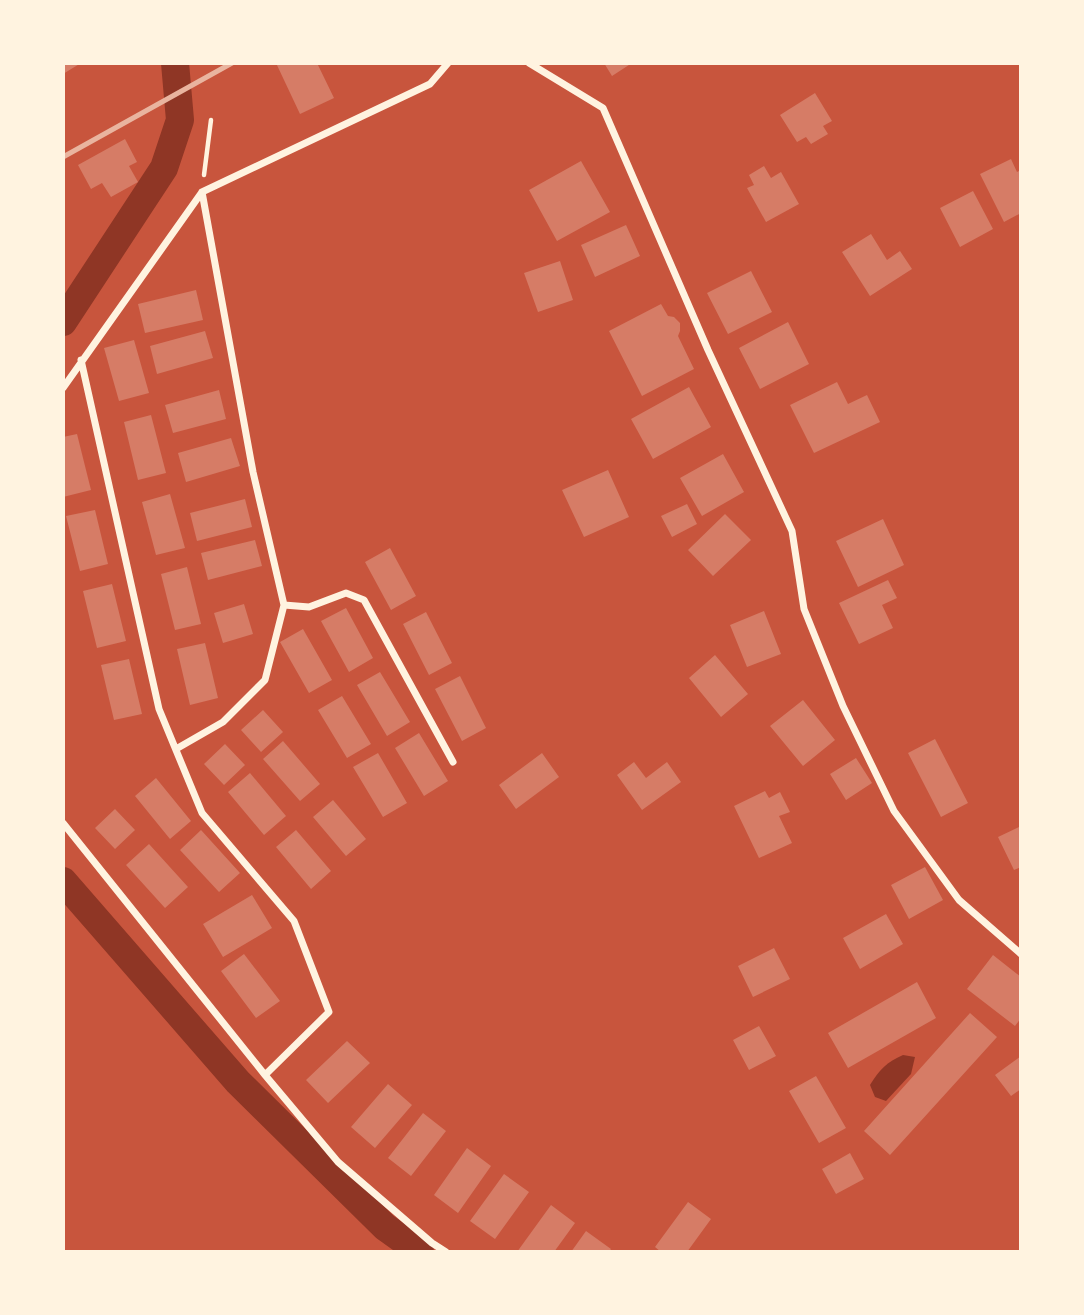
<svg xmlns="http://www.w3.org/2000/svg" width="1084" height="1315" viewBox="0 0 1084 1315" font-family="'Roboto Serif',serif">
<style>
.water{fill:#8f3625}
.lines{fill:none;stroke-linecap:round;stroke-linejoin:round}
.canal{stroke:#8f3625;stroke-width:28}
.building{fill:#d67c66}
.path{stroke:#fff3e0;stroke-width:4.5}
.minor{stroke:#fff3e0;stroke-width:7}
.rail{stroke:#e9b49f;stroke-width:5}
</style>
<rect width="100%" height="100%" fill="#c8553d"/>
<path class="water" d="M903 1055 915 1057 911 1074 886 1101 875 1097 870 1085C879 1070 887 1062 903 1055Z"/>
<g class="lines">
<path class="canal" d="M63 322 164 168 180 120 175 63
M63 881 238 1082 385 1227 420 1252"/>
</g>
<path class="building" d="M63 63H81L63 74Z
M276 63H317L334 98 300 114Z
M604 63H632L612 76Z
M815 93 832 121 823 126 828 134 811 144 806 137 797 142 780 115Z
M125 139 137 162 129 166 138 182 111 197 102 183 91 189 78 165Z
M1011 159 1017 172 1021 170V213L1004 222 980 174Z
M581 161 610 212 557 241 529 190Z
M764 166 771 178 781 172 799 204 766 222 747 188 754 185 749 175Z
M973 191 993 229 960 247 940 208Z
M626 225 640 256 595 277 581 245Z
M871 234 887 260 900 251 912 269 870 296 842 252Z
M560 261 573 300 538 312 524 273Z
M751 271 772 312 728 334 707 293Z
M196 290 203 320 145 333 138 304Z
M661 304 668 316 674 317 680 323V331L678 336 694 369 642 396 609 331Z
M788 322 809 364 760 389 739 348Z
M205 331 213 358 157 374 150 346Z
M134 340 149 393 119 401 104 348Z
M837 382 848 404 867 395 880 422 814 453 790 405Z
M689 387 711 427 653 459 631 419Z
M219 390 226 419 173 433 165 405Z
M151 415 166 473 138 480 124 422Z
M77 434 91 490 63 497V437Z
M231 438 240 466 186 482 178 453Z
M723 454 744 492 702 516 680 478Z
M608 470 629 517 584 537 562 490Z
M170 494 185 548 156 555 142 502Z
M245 499 252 527 197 541 190 513Z
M687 504 697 524 672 537 661 516Z
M95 510 108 564 80 571 66 516Z
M725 514 751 540 713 576 688 550Z
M883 519 904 565 858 587 836 541Z
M255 540 262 566 208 580 201 553Z
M390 548 416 596 391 610 365 562Z
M187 567 201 624 175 630 161 574Z
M888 580 897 598 882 605 893 628 859 644 839 603Z
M112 584 126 641 97 648 83 591Z
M244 604 253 634 223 643 214 613Z
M346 608 373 658 349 672 321 621Z
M764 611 781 654 747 667 730 625Z
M426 612 452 663 429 675 403 624Z
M303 629 332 680 309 693 280 642Z
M205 643 218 698 190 705 177 649Z
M715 655 748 694 721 717 689 678Z
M129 659 142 714 114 720 101 665Z
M380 672 410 722 387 736 357 685Z
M460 676 486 728 462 741 435 689Z
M342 696 371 744 347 758 318 710Z
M803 700 835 740 803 766 770 726Z
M263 710 283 732 261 752 241 730Z
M419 733 448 781 424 796 395 748Z
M935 739 968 803 941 817 908 753Z
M283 741 320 784 300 801 263 759Z
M225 744 245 765 224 785 204 764Z
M378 753 407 803 383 817 353 767Z
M542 753 559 777 516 809 499 785Z
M856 758 872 783 846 800 830 774Z
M634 762 646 778 667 762 681 782 642 810 617 775Z
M250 773 286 816 264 835 228 792Z
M156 778 191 821 170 839 135 796Z
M765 791 769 798 780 792 790 812 779 816 792 843 759 858 734 806Z
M333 800 366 839 346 856 313 817Z
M115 809 135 830 115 849 95 828Z
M1021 826V867L1014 870 998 837Z
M201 830 240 873 219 892 180 850Z
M296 830 331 871 311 889 276 847Z
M149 844 188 887 165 908 126 865Z
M925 867 943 900 909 919 891 885Z
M252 895 272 928 223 957 203 924Z
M886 914 903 944 860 969 843 938Z
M774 948 790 979 753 997 738 966Z
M244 954 280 1001 256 1018 221 971Z
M993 955 1021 977V1018L1015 1026 967 989Z
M917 982 936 1018 848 1068 828 1033Z
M970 1013 997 1037 890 1155 864 1131Z
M759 1026 776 1056 749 1070 733 1040Z
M347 1041 370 1063 328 1103 306 1080Z
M1021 1056V1089L1011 1096 995 1075Z
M816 1076 846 1128 819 1143 789 1091Z
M388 1084 412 1105 375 1148 351 1127Z
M423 1113 446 1131 411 1176 388 1158Z
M467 1148 491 1166 458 1213 434 1195Z
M850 1153 864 1179 836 1194 822 1169Z
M504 1174 529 1192 495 1239 470 1221Z
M688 1202 711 1219 687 1252H661L655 1247Z
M551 1205 575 1223 554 1252H517Z
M586 1231 611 1249 609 1252H571Z"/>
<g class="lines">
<path class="path" d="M204 175 211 120"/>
<path class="minor" d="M529 63 603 108 708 350 792 531 804 609 843 706 894 811 959 900 1021 954
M63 388 202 192 430 84 448 63
M284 605 309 607 346 593 364 600 453 762
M176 749 223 722 265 680 284 605 253 472 202 192
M63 823 265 1075 329 1012 294 921 202 813 159 709 81 360
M265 1075 338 1162 432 1243 446 1252"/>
<path class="rail" d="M63 157 232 63"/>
</g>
<rect width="1084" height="1315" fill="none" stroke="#fff3e0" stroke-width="130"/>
</svg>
